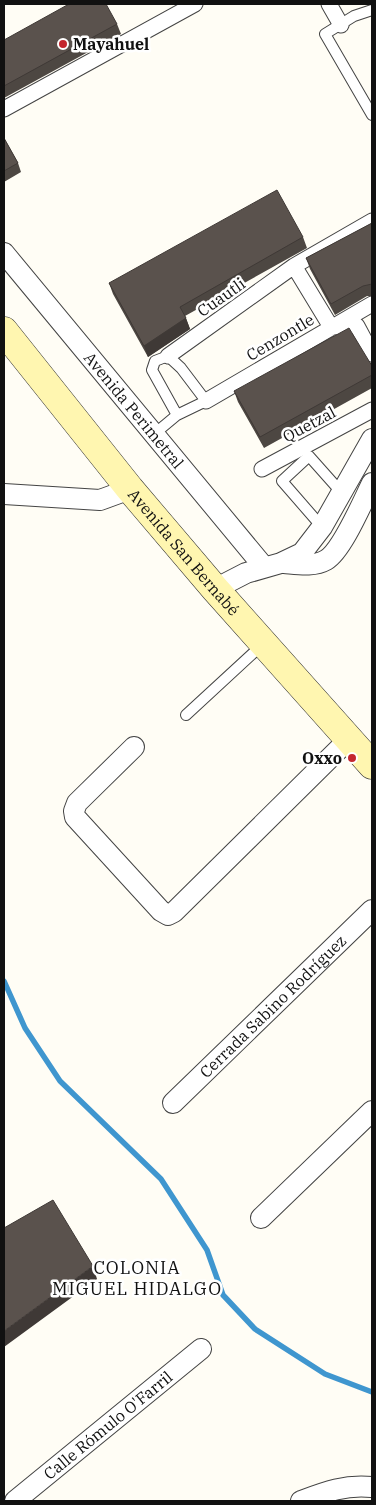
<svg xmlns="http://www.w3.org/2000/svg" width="376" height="1505" viewBox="0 0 376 1505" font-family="'IBM Plex Serif',serif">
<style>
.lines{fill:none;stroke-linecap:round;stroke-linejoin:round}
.stream{stroke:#3f96cf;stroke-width:5.5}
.service-casing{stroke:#444;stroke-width:12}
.pedestrian-casing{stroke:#444;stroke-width:17}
.minor-casing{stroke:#444;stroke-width:22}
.secondary-casing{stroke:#333;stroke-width:29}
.service{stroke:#fff;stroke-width:10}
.pedestrian{stroke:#fff;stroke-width:15}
.minor{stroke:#fff;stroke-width:20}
.secondary{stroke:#fff6b0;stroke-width:28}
.wall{fill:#4d4742}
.shaded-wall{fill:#3f3936}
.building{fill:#5a524d;stroke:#3f3936}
.poi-dot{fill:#c4262e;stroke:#fff;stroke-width:2}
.labels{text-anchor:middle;stroke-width:5;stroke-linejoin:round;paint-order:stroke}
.poi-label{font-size:16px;font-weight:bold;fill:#111;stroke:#fff;text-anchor:start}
.street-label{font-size:16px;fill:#111;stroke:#fff}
.neighbourhood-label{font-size:18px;letter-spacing:1px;fill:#111;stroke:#fff}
</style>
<rect width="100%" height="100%" fill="#fffdf5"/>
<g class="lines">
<path class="stream" d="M4 981 25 1028 60 1081 161 1179 207 1250 223 1295 255 1329 325 1374 372 1392"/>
<g class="service-casing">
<path id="service" d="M372 10 354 16 325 34 372 115
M153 435 177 415 206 401 181 368 168 356 155 361 152 370 177 415
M322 527 282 481 309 456 341 492
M186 715 263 644"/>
</g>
<g class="pedestrian-casing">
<path id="pedestrian" d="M329 4 341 25
M4 109 195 4
M372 221 294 266 331 327 357 326 372 354
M168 356 294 266
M206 401 372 304
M262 469 372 410"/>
</g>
<g class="minor-casing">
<g id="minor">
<path id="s1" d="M4 253 264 567"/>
<path d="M4 494 100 500 130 489"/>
<path d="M284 563C297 564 314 567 326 560 342 551 363 501 372 483"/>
<path d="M215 589 246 573 281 563 302 553 322 527 372 439"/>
<path d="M134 747 77 803 74 811 75 817 161 911 168 915 174 912 349 739"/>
<path id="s2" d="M173 1103 372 910"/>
<path d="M261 1218 372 1111"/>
<path id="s3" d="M15 1501 201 1349"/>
<path d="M301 1501C325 1492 346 1484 372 1487"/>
</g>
</g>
<g class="secondary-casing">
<g id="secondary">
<path id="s4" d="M4 331 130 489 215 589 372 765"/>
</g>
</g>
<use href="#service" class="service"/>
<use href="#pedestrian" class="pedestrian"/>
<use href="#minor" class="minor"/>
<use href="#secondary" class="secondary"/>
</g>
<path class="wall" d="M117 24 121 34 4 98V40Z
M4 138 18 163 21 172 4 182Z
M372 223V296H367L335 315 310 269 306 258Z
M303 237 307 248 185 316 190 329 148 357 113 294 109 283Z
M372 366V388L264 448 238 402 234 391Z"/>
<path class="shaded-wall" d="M186 318 190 329 148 357 144 346Z
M93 1266 97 1279 4 1347V1331Z"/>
<path class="building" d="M69 4H106L117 24 4 86V40Z
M4 138 18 163 4 171Z
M277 190 303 237 180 307 186 318 144 346 109 283Z
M372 223V284L363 286 331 304 306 258Z
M349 328 372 366V375L260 437 234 391Z
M53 1200 93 1266 4 1331V1228Z"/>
<g class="poi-dot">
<circle cx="63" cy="44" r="5"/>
<circle cx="352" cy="758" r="5"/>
</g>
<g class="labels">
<g class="poi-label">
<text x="73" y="50">Mayahuel</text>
<text x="342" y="764" text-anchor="end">Oxxo</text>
</g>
<g class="street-label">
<text transform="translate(221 297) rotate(-35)" y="6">Cuautli</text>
<text transform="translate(280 337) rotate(-31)" y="6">Cenzontle</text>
<text dy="6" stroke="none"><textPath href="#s1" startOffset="204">Avenida Perimetral</textPath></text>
<text transform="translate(309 424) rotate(-28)" y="6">Quetzal</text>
<text dy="6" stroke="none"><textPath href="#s4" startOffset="285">Avenida San Bernabé</textPath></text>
<text dy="6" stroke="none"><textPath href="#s2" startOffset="139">Cerrada Sabino Rodríguez</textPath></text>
<text dy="6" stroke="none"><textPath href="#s3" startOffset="120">Calle Rómulo O'Farril</textPath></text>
</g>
<g class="neighbourhood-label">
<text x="137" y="1274">COLONIA<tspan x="137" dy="21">MIGUEL HIDALGO</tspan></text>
</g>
</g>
<rect width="376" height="1505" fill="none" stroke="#111111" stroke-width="10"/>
</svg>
